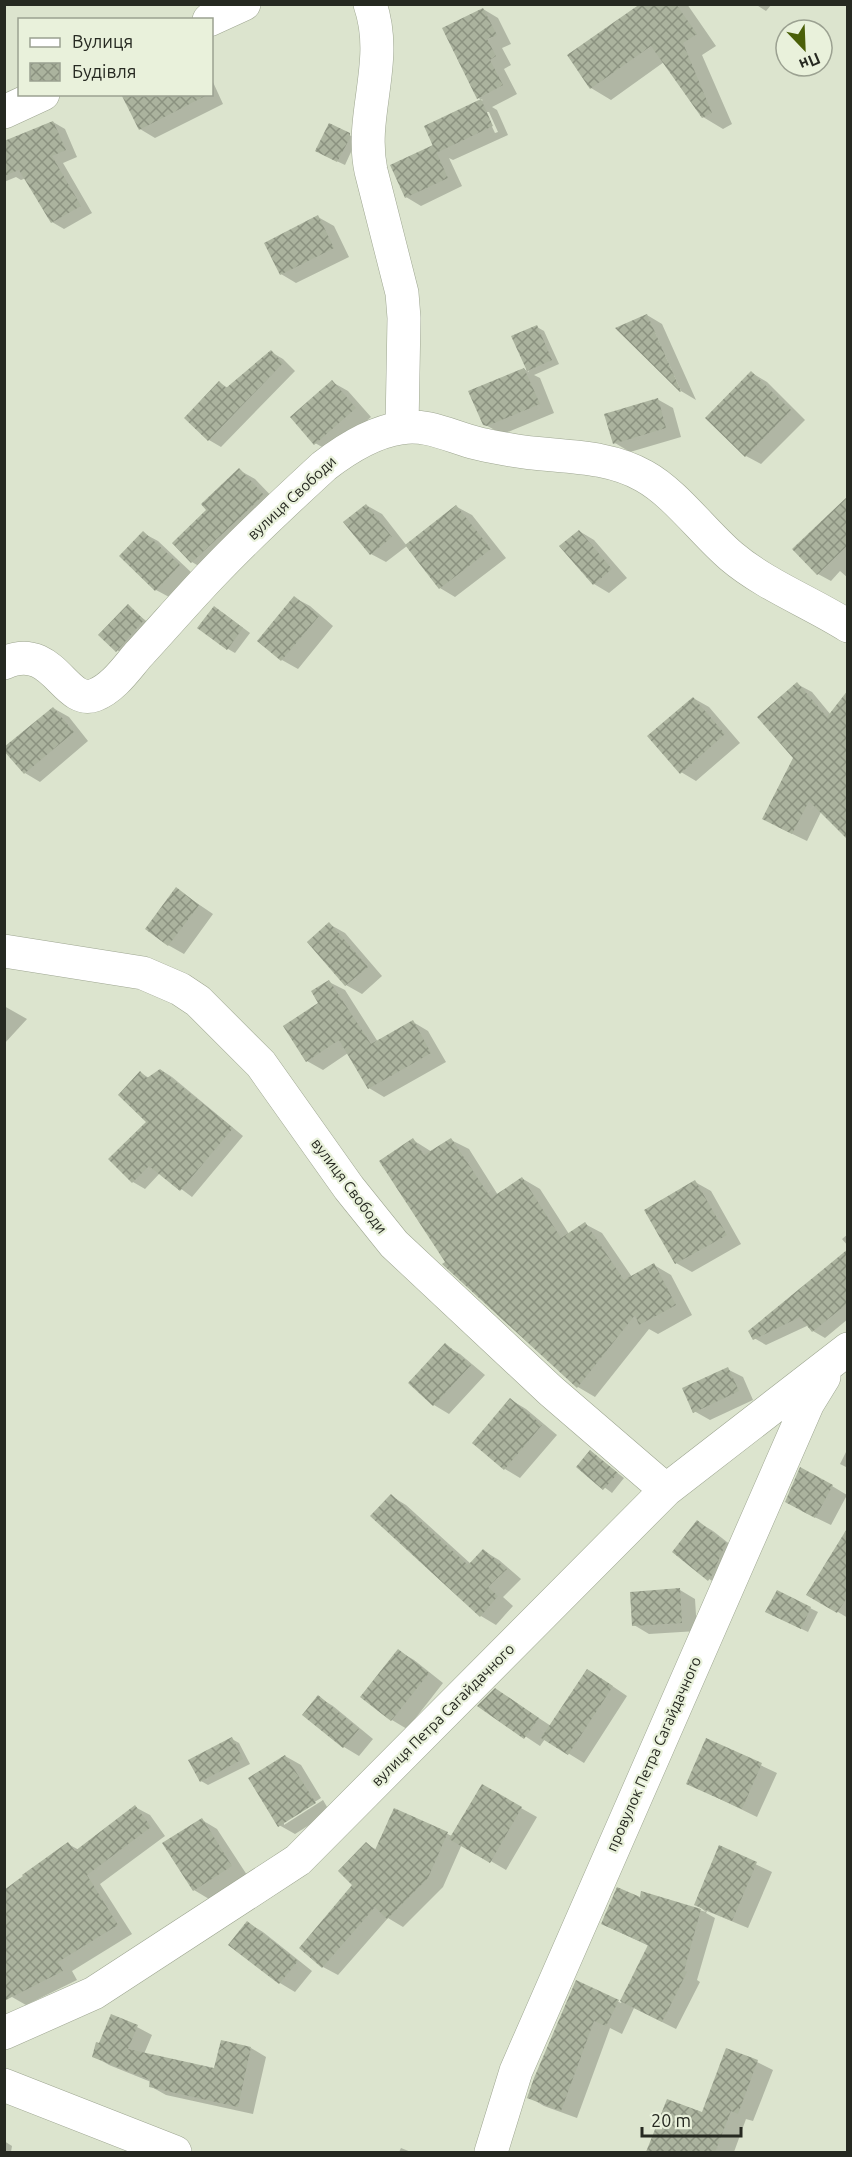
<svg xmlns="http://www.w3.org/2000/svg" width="852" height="2157" viewBox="0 0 852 2157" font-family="Ubuntu,sans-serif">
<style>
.shadow{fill:#0003;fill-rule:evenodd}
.building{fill:url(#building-cross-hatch)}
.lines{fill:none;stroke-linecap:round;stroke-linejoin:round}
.street-casing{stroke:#9ea691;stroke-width:34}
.street{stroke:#fff;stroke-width:33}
.labels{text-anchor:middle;stroke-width:4.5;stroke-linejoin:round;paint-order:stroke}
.street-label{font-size:15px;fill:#262921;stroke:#e9f1db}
</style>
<defs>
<pattern id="building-cross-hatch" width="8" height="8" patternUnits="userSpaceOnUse" patternTransform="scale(1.5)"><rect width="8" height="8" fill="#abb39e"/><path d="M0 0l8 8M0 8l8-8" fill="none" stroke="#8b9280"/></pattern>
</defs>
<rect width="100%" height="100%" fill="#dce4ce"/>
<path class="shadow" d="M643 4H687L716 46 702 55 732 124 723 129 703 117 664 62 611 100 591 88Z
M755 4H772L766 11Z
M483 9 498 18 511 44 502 48 511 65 504 69 517 94 492 107 497 110 508 135 453 160 449 158 462 186 421 206 406 197 437 149 426 127 483 100 478 98ZM485 112H489L498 132 495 133Z
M212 80 223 104 155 138 140 129 124 94H212Z
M53 122 65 129 77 157 63 163 92 213 64 229 52 222 26 178 21 180 16 177 4 182V143Z
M330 125 357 139 345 165 324 155Z
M318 217 334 226 349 257 296 283 281 274Z
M647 315 662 324 696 400 681 391Z
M537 327 544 331 559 364 534 375 540 378 554 413 503 434 500 433 484 424 524 369 529 372 513 337Z
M271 352 283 359 295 371 221 447 209 440 186 418 220 383 228 388Z
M752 373 767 382 805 420 761 464 746 456Z
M332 382 348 391 371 417 331 452 315 443Z
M657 399 673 408 681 437 630 452 615 443Z
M239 470 255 479 279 504 207 571 192 562 174 543 208 511Z
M366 505 382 514 407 546 457 507 472 515 506 558 455 597 440 588 407 546 386 562 371 554Z
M848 516V578L840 571 831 581 818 574 794 549Z
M579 531 594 540 627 578 609 593 594 584Z
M143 533 158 541 194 575 171 598 156 590Z
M295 598 310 606 333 626 298 669 282 660 259 641Z
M128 606 151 625 125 655 117 650Z
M222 612 250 633 235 653 228 649Z
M797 684 812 692 831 715 821 812 807 841 778 827 794 758Z
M693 698 709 707 740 743 696 781 681 772Z
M53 708 69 717 88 741 40 782 25 773Z
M176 889 213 914 184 954 168 945Z
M329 924 345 933 382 976 362 994 346 985 309 942Z
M329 982 345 990 378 1042 413 1022 428 1031 446 1062 384 1097 369 1088 348 1053 323 1070 307 1061Z
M4 1006 27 1019 4 1044Z
M161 1070 172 1077 243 1136 192 1197 160 1173 145 1189 133 1182 110 1159 148 1122 141 1073 149 1078Z
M413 1140 432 1152 451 1140 469 1149 498 1195 523 1179 540 1189 569 1234 585 1224 602 1233 632 1277 654 1265 671 1275 692 1315 658 1334 649 1329 595 1397 578 1387 447 1263Z
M695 1182 711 1191 741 1244 692 1272 676 1263 646 1211Z
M848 1234V1246L842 1239Z
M848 1251V1319L825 1338 813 1331 809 1325 766 1345 754 1338Z
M445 1345 460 1354 485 1375 449 1414 434 1405Z
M727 1369 743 1377 753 1400 710 1420 694 1411Z
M511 1400 526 1409 557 1435 520 1478 505 1469Z
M848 1448V1468L840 1464Z
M591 1452 624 1478 612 1493 578 1467Z
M832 1486 847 1495 831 1525 802 1511Z
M391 1496 406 1505 471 1564 484 1551 499 1560 521 1579 503 1597 513 1606 496 1625 481 1616Z
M698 1522 713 1531 741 1553 724 1588 709 1579Z
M848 1549V1618L808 1594Z
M680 1590 695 1599 697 1631 649 1634 634 1625Z
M778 1592 818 1612 808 1632 775 1616Z
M399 1651 414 1660 443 1683 407 1729 392 1720Z
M602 1679 627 1696 584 1763 545 1739 540 1746 480 1706 496 1690 551 1726Z
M318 1697 333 1706 373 1739 359 1756 344 1747Z
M232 1739 239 1743 250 1764 208 1785 201 1781Z
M707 1740 777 1773 757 1817 687 1783Z
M285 1756 301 1765 321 1798 284 1821V1825L323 1800 330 1812 295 1834 279 1825Z
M482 1786 537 1817 506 1870 462 1844 443 1887 403 1927 388 1918 338 1975 323 1967 354 1885 366 1844 377 1850 394 1810 452 1836Z
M135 1807 150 1815 165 1836 100 1884 132 1934 72 1971 77 1980 26 2005 12 1997 68 1844 79 1850Z
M202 1820 217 1829 247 1875 209 1899 194 1890Z
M720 1847 772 1872 748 1928 707 1911 706 1913 715 1918 697 1980 700 1982 676 2029 634 2008 622 2034 610 2028 577 2118 544 2106 529 2097 577 1982 621 2003 649 1946 602 1924 641 1899 642 1893 706 1912 696 1904Z
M248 1923 263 1932 312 1971 295 1992 280 1983 231 1944Z
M137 2027 152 2035 144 2054 216 2070 251 2048 266 2057 253 2114 166 2095 150 2086 151 2082 109 2065 94 2056Z
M727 2050 757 2062 773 2070 753 2121 746 2119 734 2152H648L667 2101 703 2114Z
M4 2141 12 2146 11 2152H4Z
M401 2148 411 2152H399Z"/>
<path class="building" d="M640 4H676L697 34 683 43 712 113 702 118 651 46 590 89 567 55Z
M483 8 497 35 487 39 496 56 490 60 503 85 477 99 442 28Z
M121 94H209L139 130Z
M481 99 493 126 436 153 424 126Z
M53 121 66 150 52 156 81 206 51 223 19 170 4 176V141Z
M329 123 350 133V138L337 162 315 151Z
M433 145 448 178 405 198 390 165Z
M318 215 334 248 280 275 264 243Z
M647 314 681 391 680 392 615 328Z
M537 325 552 360 527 371 511 336Z
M271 350 283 363 208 441 184 418 219 381 226 388Z
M524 368 540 404 487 426 483 425 468 391Z
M751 371 791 410 745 457 705 418Z
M332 380 356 408 314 445 290 417Z
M658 398 666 428 613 444 604 414Z
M239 468 264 495 191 563 172 543 206 510 201 504Z
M848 496V545L817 575 792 549Z
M366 504 392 537 370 555 343 522Z
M456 505 491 549 439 589 405 545Z
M579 530 612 569 593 585 559 546Z
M143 531 180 565 155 591 119 556Z
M294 596 319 616 281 661 257 641Z
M128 604 144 620 116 652 98 635Z
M214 606 243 628 227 650 197 628Z
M797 682 827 717 848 690V840L809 801 792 834 762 819 793 758 757 717Z
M693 697 725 734 680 774 647 736Z
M53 707 74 732 24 774 4 751V747Z
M176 887 199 905 168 946 145 929Z
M329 922 368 967 345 986 307 942Z
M329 980 371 1044 413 1020 431 1053 368 1089 339 1040 306 1062 283 1026 318 1003 311 991Z
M160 1069 233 1128 180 1191 149 1166 132 1183 108 1159 146 1122 118 1095 140 1071 147 1078Z
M413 1138 424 1155 451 1138 491 1198 522 1177 561 1238 585 1222 624 1280 654 1263 676 1305 639 1325 635 1315 577 1388 442 1264 445 1262 379 1161Z
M695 1180 727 1235 675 1264 644 1210Z
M848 1249V1303L812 1332 800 1317 753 1340 748 1331Z
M445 1343 471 1365 433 1406 408 1383Z
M728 1367 739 1391 693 1413 682 1388Z
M510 1398 542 1425 504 1470 472 1443Z
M590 1450 618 1473 603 1490 576 1467Z
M800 1467 833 1485 815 1518 785 1502Z
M391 1494 468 1565 483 1549 507 1569 488 1587 498 1596 480 1617 370 1516Z
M697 1520 726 1543 712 1575 708 1581 672 1552Z
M848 1527V1596L837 1613 806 1595Z
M680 1588 682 1623 632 1626 630 1592Z
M777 1590 811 1607 801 1629 765 1612Z
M398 1649 429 1673 391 1721 360 1697Z
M587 1669 613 1686 568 1755 541 1738Z
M495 1688 539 1718 524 1739 477 1706Z
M318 1695 359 1729 343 1748 302 1715Z
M232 1737 243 1759 200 1782 188 1760Z
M706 1738 762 1763 742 1809 686 1784Z
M285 1755 316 1803 278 1827 248 1778Z
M482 1784 522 1807 490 1863 449 1839Z
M135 1805 151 1827 87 1875 118 1925 58 1962 63 1971 4 2001V1890L23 1876 22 1875 68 1842 75 1851Z
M394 1808 448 1832 428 1878 387 1919 375 1907 322 1968 299 1948 352 1885 338 1871 366 1842 375 1850Z
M202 1818 232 1866 193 1891 162 1843Z
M719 1845 757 1862 732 1921 694 1905Z
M617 1887 640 1897 641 1891 701 1909 684 1971 687 1972 662 2022 620 2001 648 1945 601 1924Z
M247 1921 298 1961 279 1984 228 1945Z
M576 1980 619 2000 606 2026 594 2021 561 2111 527 2098 534 2078Z
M111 2014 138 2025 128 2049 214 2068 221 2040 251 2047 238 2107 149 2087 150 2080 92 2057 96 2042 99 2043Z
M726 2048 758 2060 738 2114 731 2111 715 2152H646L667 2099 702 2112Z"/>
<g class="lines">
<g class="street-casing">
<path id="street" d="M370 4C390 62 359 115 371 171L402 293 404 318 402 427
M209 20 244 4
M4 112 43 94
M4 663C54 640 64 707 95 695 113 688 126 669 138 655 163 628 187 600 212 574 248 536 286 501 324 466 346 449 373 432 401 428 426 423 452 437 476 443 487 446 500 448 511 450 555 458 604 453 644 476 675 493 703 532 731 556 765 585 810 602 848 626
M4 951 143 973 180 989 198 1001 261 1064 349 1188 394 1244 551 1391 666 1490
M4 2033 94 1993 298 1860 666 1490 848 1349
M4 2085 175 2152
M491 2152 516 2071 808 1403 824 1377"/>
</g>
<use href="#street" class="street"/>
</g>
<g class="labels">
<g class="street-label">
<text transform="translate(292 498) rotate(-43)" y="5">вулиця Свободи</text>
<text transform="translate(349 1186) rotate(53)" y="5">вулиця Свободи</text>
<text transform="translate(443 1715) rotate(-45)" y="5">вулиця Петра Сагайдачного</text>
<text transform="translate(654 1754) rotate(-66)" y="5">провулок Петра Сагайдачного</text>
</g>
</g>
<rect width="852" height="2157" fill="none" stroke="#262921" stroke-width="12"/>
<rect x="18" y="18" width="195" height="78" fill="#e9f1db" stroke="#9ba191" stroke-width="1.5"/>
<rect x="30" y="38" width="30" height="9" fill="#ffffff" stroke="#9ba191" stroke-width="1.5"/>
<text x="72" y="48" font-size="18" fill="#262921">Вулиця</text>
<rect x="30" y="63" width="30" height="18" fill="url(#building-cross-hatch)" stroke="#9ba191" stroke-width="1.5"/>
<text x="72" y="78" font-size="18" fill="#262921">Будівля</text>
<g transform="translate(804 48) rotate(157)"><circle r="28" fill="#e9f1db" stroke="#9ba191" stroke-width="1.5"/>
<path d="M0-4.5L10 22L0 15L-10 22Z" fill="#4a5f08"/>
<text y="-9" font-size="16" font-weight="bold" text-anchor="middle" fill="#262921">Пн</text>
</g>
<path d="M642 2127v9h99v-9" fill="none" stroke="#262921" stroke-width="3"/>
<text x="651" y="2127" font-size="18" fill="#262921" stroke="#e9f1db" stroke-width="4.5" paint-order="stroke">20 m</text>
</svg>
